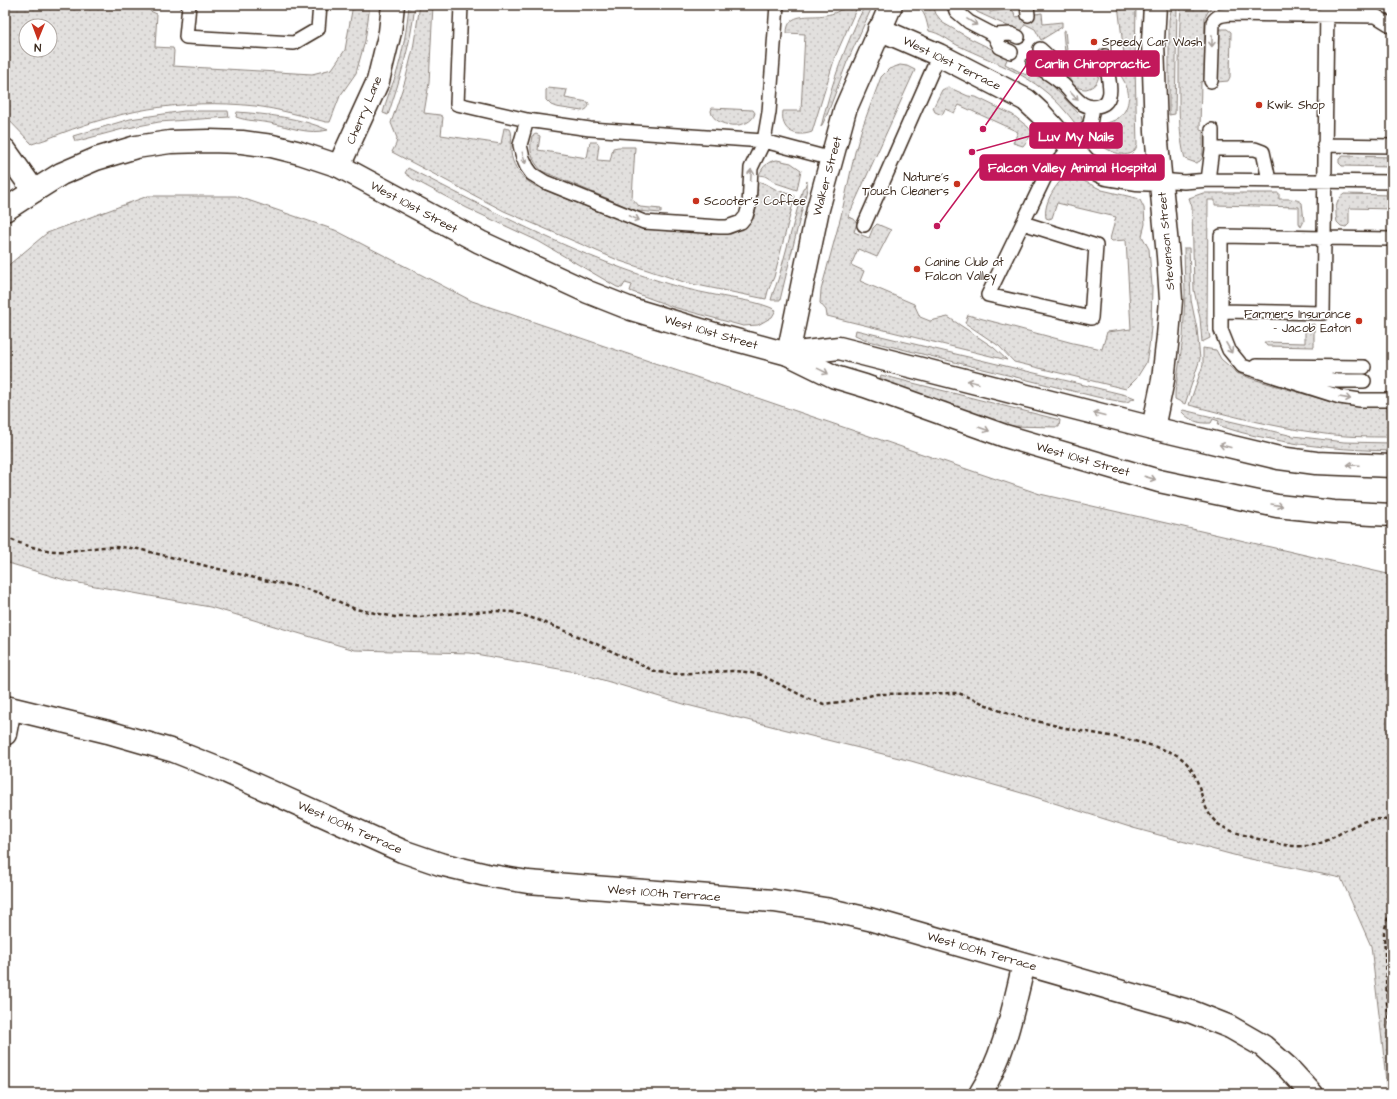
<svg xmlns="http://www.w3.org/2000/svg" width="1397" height="1099" viewBox="0 0 1397 1099" font-family="'Architects Daughter',sans-serif">
<style>
.grass{fill:url(#grass-dots);stroke:#8e857e;fill-rule:evenodd}
.lines{fill:none;stroke-linecap:round;stroke-linejoin:round}
.service-casing{stroke:#3b2a1e;stroke-width:16}
.minor-casing{stroke:#3b2a1e;stroke-width:25}
.tertiary-casing{stroke:#3b2a1e;stroke-width:25}
.path{stroke:#3b2a1e;stroke-width:2.5;stroke-dasharray:4 3;stroke-linecap:butt}
.service{stroke:#fff;stroke-width:13}
.minor{stroke:#fff;stroke-width:22}
.tertiary{stroke:#fff;stroke-width:22}
.oneway{stroke:#a79f9a}
.poi-dot{fill:#c8321e;stroke:#fff;stroke-width:1.5}
.labels{text-anchor:middle;stroke-width:3;stroke-linejoin:round;paint-order:stroke}
.poi-label{font-size:12px;fill:#3b2a1e;stroke:#fff;text-anchor:start}
.street-label{font-size:12px;fill:#3b2a1e;stroke:#fff}
.leader{fill:none;stroke:#c2185b;stroke-width:1.5}
.callout-dot{fill:#c2185b;stroke:#fff;stroke-width:1.5}
.callout{fill:#c2185b;stroke:#c2185b;stroke-width:1.5}
.callout-label{font-size:13px;text-anchor:middle;font-weight:bold;fill:#fff}
</style>
<defs>
<pattern id="grass-dots" width="8" height="8" patternUnits="userSpaceOnUse"><rect width="8" height="8" fill="#e2e0de"/><path d="M2 2h.1M6 6h.1" fill="none" stroke="#c3c0be" stroke-width="1.8" stroke-linecap="round"/></pattern>
</defs>
<rect width="100%" height="100%" fill="#fff"/>
<filter id="ink" filterUnits="userSpaceOnUse"><feTurbulence type="fractalNoise" baseFrequency=".025" numOctaves="2"/><feDisplacementMap in="SourceGraphic" scale="8" xChannelSelector="R" yChannelSelector="G"/><feConvolveMatrix kernelMatrix="1 2 1 2 8 2 1 2 1" color-interpolation-filters="sRGB"/></filter>
<g filter="url(#ink)">
<path class="grass" d="M5 5H149L150 11 157 14 155 47 173 48 174 51 173 66 312 74 332 69 345 50 353 5H370L365 41 356 73 340 96 330 122H326C302 116 279 109 255 106 181 98 115 111 47 139 42 141 37 142 32 144L5 116ZM26 26H50V50H26Z
M409 5H415C411 43 400 79 388 115L383 113C386 100 391 88 396 75 403 52 407 28 409 5Z
M420 5H433L429 83 424 113 440 115 443 117 441 135 501 144 504 128 510 129C513 134 511 141 511 147 510 164 521 178 535 186L640 228 731 234 746 227 754 217 756 209 758 181 766 184 777 190 795 196 774 277 768 291 766 299 687 283 620 261 504 211 392 152 396 144 397 138 391 123 405 81 413 49Z
M847 5H858L835 57 812 132C796 138 780 131 783 111H801L805 34 787 33C787 11 811 18 825 15 834 14 840 11 847 5Z
M865 5H873L847 62 827 115 821 127C831 84 846 44 865 5Z
M915 5H933L936 14 943 23 971 39 1008 57 1005 64 1026 75 1029 69 1048 81 1081 116 1083 123 1077 127C1074 121 1070 117 1066 112 1035 75 999 65 957 45 948 40 940 33 929 31 926 20 926 12 915 5Z
M972 5H989L990 12 1010 9 1014 12 1015 17 1042 13 1043 24 1062 22V27L1041 40 1035 29 1025 24 1021 32 977 12Z
M1118 5H1136L1135 60 1125 62Z
M1181 5H1212L1205 17 1204 81 1201 82 1200 129 1203 130V157L1200 161 1196 163 1185 159C1179 136 1179 112 1179 88 1179 60 1179 33 1181 5Z
M1172 6H1177L1175 114 1169 115V20Z
M1221 29H1227L1231 32 1230 77 1228 81 1217 82 1219 31Z
M1065 30 1068 61 1097 57C1099 70 1103 85 1086 89 1082 89 1077 88 1074 85 1066 77 1063 64 1057 55L1065 53 1063 31Z
M900 65 907 66 915 70 848 217 854 219 857 223 854 232 869 238 873 228 877 224 891 230 877 257 858 249 851 265 864 271 860 281 914 304 920 317 930 321 948 317 993 347 1007 360 827 316 826 310 820 303 821 290 841 216 855 152 862 128 881 77 889 69Z
M1135 66 1137 145C1133 164 1105 150 1097 142L1096 135 1091 133 1094 126C1101 124 1109 123 1115 120 1127 114 1131 99 1127 88 1125 81 1120 75 1117 69Z
M948 87 968 96 976 97 1013 115 1028 127 1033 133 1023 146 1013 143 1018 132 959 105 954 113 945 109 942 115 935 112 933 108 942 90Z
M548 88 567 90 565 98 588 102 589 104C589 108 586 110 582 111L556 107 551 105 546 100V90Z
M712 108 753 110 755 113C751 131 713 128 711 111Z
M184 111H228L229 117 159 122 123 129 78 141H75L73 136 130 119Z
M237 112C266 114 302 118 328 130 309 135 290 127 270 123 259 121 247 121 236 117Z
M536 134 540 136 538 150 587 158 590 142H597L599 145 597 160 610 161 613 148 618 147H635L632 198 640 207 661 209V213L637 211 542 171C531 160 529 150 532 136Z
M1343 156 1392 157V167L1342 166 1339 163V159Z
M777 160 791 163 801 170 797 190 776 183 765 176 759 175C763 166 768 161 777 160Z
M408 168C488 209 567 251 653 279 673 286 694 291 715 295 735 299 758 301 776 310L772 317 758 325 743 326 673 307 630 291 632 285 625 283 622 288 617 287 538 241 467 208 413 179 405 173Z
M1068 174H1071L1072 177 1082 180 1102 190 1136 198 1140 200 1144 208 1145 224 1142 236 1149 249 1152 286 1151 327 1149 347 1146 363 1136 379 1126 389 1014 362 999 346 965 323 968 315 1073 343 1102 349 1107 332 1131 329 1126 240 1112 241 1110 239 1116 217 1057 203 1052 218 1049 219 1046 218C1043 203 1056 183 1068 174Z
M807 181V189L780 300H771C773 291 778 282 780 273L803 188 805 187Z
M1203 193H1279V199C1286 199 1297 198 1302 203L1304 221 1301 227 1299 223V207L1215 205V200H1208L1207 324 1210 338 1202 342 1200 318 1194 290 1192 207 1189 198Z
M1344 194 1392 195V209L1349 208V224L1346 227 1341 226 1337 222C1335 212 1335 200 1344 194Z
M148 196H236L335 230 472 301 1040 494 1392 575V1094H1387L1383 1049 1371 946 1341 878 1241 857 1133 828 1032 796 911 761 687 705 576 672 470 653 355 650 210 607 68 581 5 562V268L47 233Z
M1184 248H1189L1191 300 1197 329 1200 359 1185 404 1175 399V393L1183 338 1185 294Z
M1314 324V347L1267 346 1264 342 1305 343V326Z
M856 330 1130 396 1135 398 1127 402H1123L1097 397 869 341 855 335Z
M1203 348 1216 350 1221 359 1237 373 1253 379 1331 402 1343 404 1392 405V437C1367 437 1343 437 1318 433 1274 427 1232 416 1189 405L1203 365Z
M881 375 1060 420 1059 427 1008 426 879 382Z
M1183 410 1293 436 1344 442 1392 443V451C1349 450 1308 447 1266 438 1250 435 1234 431 1218 425L1219 421 1213 419 1211 423C1198 424 1189 420 1181 411Z"/>
<g class="lines">
<g class="service-casing">
<path id="service" d="M189 5 186 37 294 43 318 29 320 5
M461 5 457 104 527 120 590 129 764 141 832 159
M954 5 956 11 969 22 994 35 1011 34 1018 37
M1027 5 1028 15
M1327 5 1324 238 1221 236V330L1229 350 1242 366 1340 397 1360 400H1392
M994 35 1000 47 1011 52
M1040 49C1053 60 1056 65 1060 82
M1033 63C1041 69 1050 74 1059 81 1073 91 1080 113 1101 105 1105 104 1108 100 1109 96 1112 89 1106 65 1105 56
M1211 81 1213 22C1217 15 1223 15 1230 14L1376 16 1392 26
M527 120 520 145 523 158 527 167 532 174 545 182 644 222 719 227H727L741 222 746 216 749 206 751 168 764 141 769 112 777 5
M1324 145 1392 146
M1212 149V130
M1160 180 1184 182 1208 180 1392 182
M1208 180 1212 149H1255L1263 152 1269 180
M1023 223 1096 246 1091 318 988 295 1045 177 1090 124 1093 107
M864 225 939 55
M1221 311 1323 313 1324 238 1392 239
M1256 366 1364 367
M1283 372 1337 381H1364"/>
</g>
<g class="minor-casing">
<path id="minor" d="M879 29 939 55 1026 100 1041 114 1086 164 1106 174 1136 179 1160 180
M5 150 34 191 5 210
M339 166 378 81 390 32 393 5
M788 354 818 209 845 110 891 5
M1153 428 1163 380 1168 336 1171 300 1168 256 1156 132 1153 41 1155 5
M5 707 108 732 174 751 227 772 402 851 440 864 486 875 528 882 774 901 825 909 869 919 1192 1012 1230 1027 1263 1046 1288 1068 1312 1094
M5 734 10 708
M980 1094C1005 1055 1013 1008 1024 964"/>
</g>
<g class="tertiary-casing">
<path id="tertiary" d="M34 191 61 174 96 159 136 147 170 142 209 141 242 142 272 146 300 153 339 166 480 242 588 292 631 309 721 336 788 354 835 377 865 386 1005 436 1159 481 1277 506 1334 512 1392 515
M788 354 839 348 1153 428 1279 458 1316 463 1392 466"/>
</g>
<path class="path" d="M5 537C21 544 38 550 55 551 72 552 88 548 104 547 116 547 127 547 138 549L263 580 299 587 320 593 355 609 395 617H420L457 613 495 611 512 612 538 620 590 641 654 671 671 674 732 671 746 672 761 675 811 700 824 704 848 701 877 694 958 693C974 698 987 706 1003 712 1021 718 1042 722 1061 727 1093 734 1125 737 1156 747 1161 749 1168 751 1173 753 1206 770 1195 804 1217 823 1226 830 1237 833 1248 836 1268 842 1292 849 1313 845 1340 840 1362 810 1392 822
M1392 912 1388 917 1384 932 1387 1002 1392 1037"/>
<use href="#service" class="service"/>
<use href="#minor" class="minor"/>
<use href="#tertiary" class="tertiary"/>
</g>
<defs><path id="oneway-shaft" d="M-6 0H5M1.5-3L5.5 0L1.5 3" fill="none" stroke-width="1.6" stroke-linecap="round" stroke-linejoin="round"/></defs>
<g class="oneway">
<use href="#oneway-shaft" transform="translate(972 22) rotate(32)"/>
<use href="#oneway-shaft" transform="translate(1212 41) rotate(91)"/>
<use href="#oneway-shaft" transform="translate(1074 96) rotate(46)"/>
<use href="#oneway-shaft" transform="translate(524 158) rotate(74)"/>
<use href="#oneway-shaft" transform="translate(751 175) rotate(-87)"/>
<use href="#oneway-shaft" transform="translate(634 218) rotate(22)"/>
<use href="#oneway-shaft" transform="translate(1229 348) rotate(60)"/>
<use href="#oneway-shaft" transform="translate(823 371) rotate(26)"/>
<use href="#oneway-shaft" transform="translate(973 382) rotate(-166)"/>
<use href="#oneway-shaft" transform="translate(1345 398) rotate(10)"/>
<use href="#oneway-shaft" transform="translate(1099 414) rotate(-166)"/>
<use href="#oneway-shaft" transform="translate(984 429) rotate(20)"/>
<use href="#oneway-shaft" transform="translate(1225 446) rotate(-166)"/>
<use href="#oneway-shaft" transform="translate(1353 465) rotate(-178)"/>
<use href="#oneway-shaft" transform="translate(1150 478) rotate(16)"/>
<use href="#oneway-shaft" transform="translate(1277 505) rotate(10)"/>
</g>
</g>
<g class="poi-dot">
<circle cx="1094" cy="42" r="4"/>
<circle cx="1259" cy="105" r="4"/>
<circle cx="957" cy="184" r="4"/>
<circle cx="696" cy="201" r="4"/>
<circle cx="917" cy="269" r="4"/>
<circle cx="1359" cy="321" r="4"/>
</g>
<g class="labels">
<g class="poi-label">
<text x="1102" y="46">Speedy Car Wash</text>
<text x="1267" y="109">Kwik Shop</text>
<text x="949" y="181" text-anchor="end">Nature's<tspan x="949" dy="14">Touch Cleaners</tspan></text>
<text x="704" y="205">Scooter's Coffee</text>
<text x="925" y="266">Canine Club at<tspan x="925" dy="14">Falcon Valley</tspan></text>
<text x="1351" y="318" text-anchor="end">Farmers Insurance<tspan x="1351" dy="14">- Jacob Eaton</tspan></text>
</g>
<g class="street-label">
<text transform="translate(952 63) rotate(26)" y="4">West 101st Terrace</text>
<text transform="translate(364 110) rotate(-67)" y="4">Cherry Lane</text>
<text transform="translate(827 176) rotate(-75)" y="4">Walker Street</text>
<text transform="translate(414 207) rotate(28)" y="4">West 101st Street</text>
<text transform="translate(1166 241) rotate(-95)" y="4">Stevenson Street</text>
<text transform="translate(711 332) rotate(16)" y="4">West 101st Street</text>
<text transform="translate(1083 459) rotate(16)" y="4">West 101st Street</text>
<text transform="translate(350 827) rotate(24)" y="4">West 100th Terrace</text>
<text transform="translate(664 893) rotate(4)" y="4">West 100th Terrace</text>
<text transform="translate(982 951) rotate(16)" y="4">West 100th Terrace</text>
</g>
</g>
<path class="leader" d="M983 129L1027 64M972 152L1030 136M937 226L980 168"/>
<g class="callout-dot">
<circle cx="983" cy="129" r="4"/>
<circle cx="972" cy="152" r="4"/>
<circle cx="937" cy="226" r="4"/>
</g>
<g class="callout">
<rect x="1027" y="51" width="132" height="25" rx="4"/>
<rect x="1030" y="123" width="92" height="25" rx="4"/>
<rect x="980" y="155" width="184" height="25" rx="4"/>
</g>
<g class="callout-label">
<text x="1093" y="68">Carlin Chiropractic</text>
<text x="1076" y="141">Luv My Nails</text>
<text x="1072" y="172">Falcon Valley Animal Hospital</text>
</g>
<rect width="1397" height="1099" fill="none" stroke="#fff" stroke-width="20"/>
<rect x="10" y="10" width="1377" height="1079" fill="none" stroke="#3b2a1e" stroke-width="1.5" filter="url(#ink)"/>
<g transform="translate(38 38) rotate(181)"><circle r="19" fill="#ffffff" stroke="#b1aaa5"/>
<path d="M0-3L7 15L0 10L-7 15Z" fill="#c8321e"/>
<text y="-6" font-size="11" font-weight="bold" text-anchor="middle" fill="#3b2a1e">N</text>
</g>
</svg>
